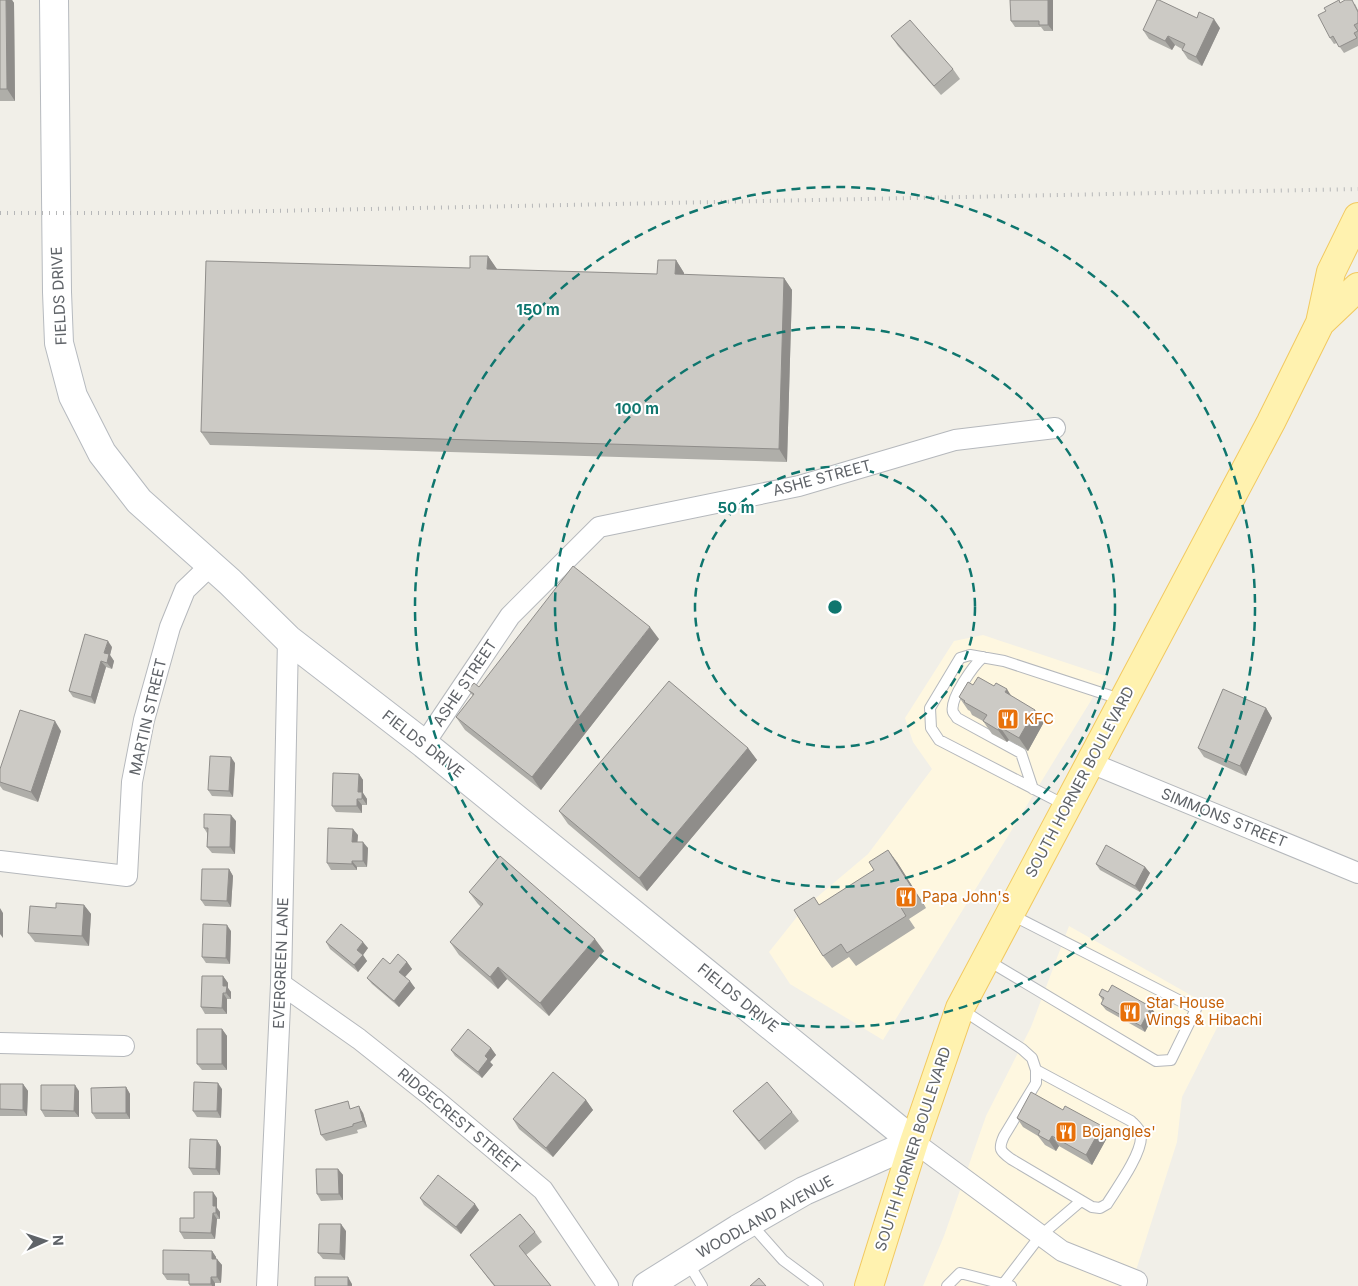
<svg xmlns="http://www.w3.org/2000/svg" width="1358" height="1286" viewBox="0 0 1358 1286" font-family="Inter,sans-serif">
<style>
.commercial{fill:#fef7e0}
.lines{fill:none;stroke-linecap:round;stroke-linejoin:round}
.lane-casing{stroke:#b5b8bc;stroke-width:12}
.street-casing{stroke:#b5b8bc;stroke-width:22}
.secondary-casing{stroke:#b6babf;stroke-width:30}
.primary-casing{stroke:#f2c960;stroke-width:30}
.lane{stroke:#fff;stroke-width:10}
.street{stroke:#fff;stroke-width:20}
.secondary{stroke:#fff;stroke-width:28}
.primary{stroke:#fff2af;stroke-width:28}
.rail{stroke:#b6b7b8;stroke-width:4;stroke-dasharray:1 6;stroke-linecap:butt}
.wall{fill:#afaea9}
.shaded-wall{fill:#8f8d8a}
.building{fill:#cccac5;stroke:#8f8d8a}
.ring{fill:none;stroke:#0f766e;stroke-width:2.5;stroke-dasharray:9 6}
.labels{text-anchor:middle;stroke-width:4;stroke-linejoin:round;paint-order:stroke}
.street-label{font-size:15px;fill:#5f6368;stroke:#fff}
.food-label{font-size:15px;fill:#c56008;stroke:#fff;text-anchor:start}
.centre{fill:#0f766e;stroke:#fff;stroke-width:2.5}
.ring-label{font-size:15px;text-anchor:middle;font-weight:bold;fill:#0f766e;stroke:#fff;stroke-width:4;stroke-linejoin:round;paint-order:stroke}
</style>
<rect width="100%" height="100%" fill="#f1efe8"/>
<path class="commercial" d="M983 635 1106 676 883 1040 790 984 769 952 804 908 868 854 932 769 913 742 905 718 954 641Z
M1069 926 1224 1014 1182 1097 1177 1142 1131 1286H923L944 1236 986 1116 1031 1027Z"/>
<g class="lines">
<g class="lane-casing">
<path id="lane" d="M983 657C974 665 949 699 953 712 954 714 956 716 957 718L1021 753 1033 789
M1065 805 939 740 931 728 930 708 960 658 970 655 1004 661 1123 700
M987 960 1156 1061 1171 1060 1196 1009 1012 915
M961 1009 1022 1049 1032 1058 1036 1070V1083L1004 1136C998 1149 1000 1151 1011 1159L1092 1207 1100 1208 1107 1204C1117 1188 1141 1155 1141 1137 1141 1130 1136 1126 1131 1121L1036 1070
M751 1224 783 1260 818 1286
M687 1261 702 1286
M1004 1283 1040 1236 1081 1201
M947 1286 960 1273 1011 1286"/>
</g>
<g class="street-casing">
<path id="street" d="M424 744 510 616 599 527 799 486 955 440 1055 428
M1091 763 1358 873
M0 861 127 876 132 782 144 720 170 627 185 590 211 565
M281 984 359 1039 432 1097 543 1190 608 1286
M0 1043 124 1046
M914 1142 1062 1251 1137 1281
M267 1286 281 984 288 639"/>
</g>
<g class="secondary-casing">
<path id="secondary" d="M54 0 57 292 59 343 73 396 102 453 139 501 230 582 288 639 424 744 914 1142 804 1191 738 1229 647 1286"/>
</g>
<g class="primary-casing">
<path id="primary" d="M1320 323 1358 287
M869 1286 914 1142 960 1008 1271 422 1320 323 1331 272 1358 217"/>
</g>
<use href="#lane" class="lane"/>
<use href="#street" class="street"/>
<use href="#secondary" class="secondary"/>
<use href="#primary" class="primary"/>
<path class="rail" d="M0 213H171L1358 189"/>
</g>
<path class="wall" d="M0 0H12L14 3 15 101H0Z
M1053 0V31H1044L1041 27H1015L1011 21Z
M1340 3 1355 4 1358 10V46L1344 53 1337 43 1334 44 1330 38Z
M1220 28 1202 66 1188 59 1182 50V49L1175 45 1172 50 1149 39 1143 30Z
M891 36 953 69 960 79 941 95 898 46Z
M488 256 497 270 657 274 676 260 684 273V275L784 278 792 290 787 462 210 445 201 432 470 268Z
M659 639 541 790 465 730 456 717 473 696 468 690Z
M112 647 110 655 114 661 112 669 106 667 95 704 73 697 69 691Z
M973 685 1011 696 1044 722 1028 751 1009 740 1007 742 992 734 983 721 972 715 970 711 968 710 959 697Z
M1266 708 1272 718 1246 776 1204 757 1198 748Z
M61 731 38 802 3 790 0 786V769Z
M748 748 757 760 647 891 568 824 559 811Z
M235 763 233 797 212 796 208 790Z
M359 774 363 780V793L367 799V805H362V813L336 812 332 806Z
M236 821 235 854 212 853 207 847V833L204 828Z
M358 835 357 842 368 848 367 867H357V870H331L327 863Z
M897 862 926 908 909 919 915 928 856 966 849 957 832 968 823 956 819 905Z
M1096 864 1145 867 1150 873 1140 892 1100 870Z
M229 869 233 876 231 907 205 906 201 900Z
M469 892 604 951 549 1016 507 979 498 989 459 955 450 942 481 907 478 904Z
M84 905 91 914 89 946 35 942 28 933 56 908Z
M231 931 230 964 206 963 202 957Z
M326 942 368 948 363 955 367 961 358 972 330 949Z
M407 962 412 969 405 977 415 988 399 1007 372 984 367 978 390 964Z
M223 976 228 983V988L231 992V999H227V1014H205L201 1007Z
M1108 992 1155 1013 1145 1032 1106 1010 1101 1004 1103 1001 1099 995Z
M222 1029 227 1036V1070H202L197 1064Z
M491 1048 496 1055 490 1062 493 1065 482 1078 455 1056 451 1050Z
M0 1084H23L28 1091 27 1116H0Z
M126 1087 130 1094V1119H96L92 1113Z
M222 1089 221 1118 197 1117 193 1111Z
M79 1091V1117H45L41 1110Z
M586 1100 593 1110 553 1157 519 1129 513 1119Z
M352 1108 363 1113 367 1127 357 1130 358 1133 326 1141 321 1135Z
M733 1111 792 1112 799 1121 765 1150 740 1120Z
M1017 1118 1108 1136 1092 1165 1059 1146 1056 1151 1045 1145 1038 1136 1023 1127Z
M217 1140 221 1147 220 1175H193L189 1168Z
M338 1169 343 1175V1200L321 1201 317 1194Z
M217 1198V1208L220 1212V1219H217L215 1239H184L180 1232 194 1218Z
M420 1198 479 1210 461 1234 424 1205Z
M346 1231 345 1260 323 1259 318 1253Z
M535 1232 542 1242 526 1255 551 1286H494L470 1255Z
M212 1251 216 1257V1259L222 1265 221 1283H215V1286H190L189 1284V1281L167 1280 163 1274Z"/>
<path class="shaded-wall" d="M6 0H12L14 3 15 101 7 89Z
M1048 0H1053V31L1048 25Z
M1214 19 1220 28 1202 66 1196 57Z
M1168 36 1175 45 1172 50 1165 41Z
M488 256 497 269 496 282 487 269Z
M676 260 684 273V287L675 274Z
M784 278 792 290 787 462 779 449Z
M650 627 659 639 541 790 532 777Z
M108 641 112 647 110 655 114 661 112 669 107 663 104 653Z
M101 661 106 667 95 704 91 697Z
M1007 689 1015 702 1005 692Z
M1266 708 1272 718 1246 776 1240 766Z
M1035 710 1044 722 1028 751 1019 738Z
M55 721 61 731 38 802 31 792Z
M1000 727 1009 740 1007 742 998 730Z
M748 748 757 760 647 891 639 878Z
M231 757 235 763 233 797 229 791Z
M359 774 363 780V793L367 799V805L358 792Z
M357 799 362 805V813L357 806Z
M231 815 236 821 235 854 230 847Z
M353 829 358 835 357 848 352 842Z
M363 842 368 848 367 867 363 861Z
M888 850 897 862 926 908 917 896Z
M352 861 357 867V870L352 864Z
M1145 867 1150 873 1140 892 1135 886Z
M229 869 233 876 231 907 227 901Z
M84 905 91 914 89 946 82 936Z
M0 908 3 913V938L0 934Z
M227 925 231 931 230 964 226 958Z
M595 939 604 951 549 1016 540 1003Z
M363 942 368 948 363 955 367 961 358 972 354 965 357 950Z
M407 962 412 969 404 978 399 972Z
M498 967 507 979 498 989 490 977Z
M223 976 228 983V988L231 992V999L226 993 223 986Z
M410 981 415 988 399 1007 394 1001Z
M223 993 227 999V1014L222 1008Z
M1151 1007 1155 1013 1145 1032 1141 1026Z
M222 1029 227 1036V1070L222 1064Z
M491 1048 496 1055 490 1062 493 1065 482 1078 478 1072 485 1056Z
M218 1083 222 1089 221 1118 217 1111Z
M23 1084 28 1091 27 1116 23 1110Z
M75 1085 79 1091V1117L74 1111Z
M126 1087 130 1094V1119L126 1113Z
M586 1100 593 1110 553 1157 546 1148Z
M359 1106 363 1113 367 1127 363 1121Z
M1102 1126 1108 1136 1092 1165 1086 1155Z
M1052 1136 1059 1146 1056 1151 1049 1141Z
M217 1140 221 1147 220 1175 216 1169Z
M338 1169 343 1175V1200L339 1194Z
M213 1192 217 1198V1208L220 1212V1219L216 1213 213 1206Z
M475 1204 479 1210 461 1234 456 1227Z
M213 1213 217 1219 215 1239 211 1233Z
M341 1224 346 1231 345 1260 340 1254Z
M212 1251 216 1257V1265L212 1259Z
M217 1259 222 1265 221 1283 217 1277Z
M211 1277 215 1283V1286H212L211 1284Z
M348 1277 352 1284V1286H348Z"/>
<path class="building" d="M0 0H6L7 89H0Z
M1010 0H1048V25H1039V21H1011Z
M1157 0H1159L1197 18 1199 12 1214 19 1196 57 1182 50 1185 44 1168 36 1165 41 1143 30Z
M1339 0 1340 3 1345 0H1352L1358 12V23L1354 25 1358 31 1354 33 1357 38 1339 47 1333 36 1330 38 1318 15 1326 11 1324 8Z
M910 20 953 69 934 86 891 36Z
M470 256H488L487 269 657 274 658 260H676L675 274 784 278 779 449 201 432 206 261 470 268Z
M573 566 650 627 532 777 456 717 474 694 468 690 474 683 479 687Z
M85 634 108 641 104 653 109 654 107 663 101 661 91 697 69 691Z
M978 677 994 686 996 683 1007 689 1005 692 1035 710 1019 738 1000 727 998 730 983 721 987 715 964 702 965 701 959 697 968 682 973 685Z
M669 681 748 748 639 878 559 811Z
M1223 689 1266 708 1240 766 1198 748Z
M20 710 55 721 31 792 0 782V769Z
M210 756 231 757 229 791 208 790Z
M333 773 359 774 358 792H362V799H357V806H332Z
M204 814 231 815 230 847H207L208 828H204Z
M328 828 353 829 352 842H363V861H352V864L327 863Z
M1106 845 1145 867 1135 886 1096 864Z
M888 850 917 896 900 906 906 916 847 953 841 944 823 956 794 910 814 897 819 905 874 870 869 862Z
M500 856 595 939 540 1003 498 967 490 977 450 942 483 904 469 892Z
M202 869H229L227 901 201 900Z
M56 903 84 905 82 936 28 933 30 906 56 908Z
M203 924 227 925 226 958 202 957Z
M341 924 363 942 357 950 363 955 354 965 326 942Z
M398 954 407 962 399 972 410 981 394 1001 367 978 383 958 390 964Z
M202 976H223V986H227L226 993H223L222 1008 201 1007Z
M1112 985 1151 1007 1141 1026 1101 1004 1104 998 1099 995 1102 989 1108 992Z
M197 1029H222V1064H197Z
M468 1029 491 1048 485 1056 488 1059 478 1072 451 1050Z
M553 1072 586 1100 546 1148 513 1119Z
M194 1082 218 1083 217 1111H193Z
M767 1082 792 1112 759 1141 733 1111Z
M0 1084H23V1110L0 1109Z
M41 1085H75L74 1111 41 1110Z
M126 1087V1113H92L91 1088Z
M1031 1092 1063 1110 1065 1106 1102 1126 1086 1155 1052 1136 1049 1141 1038 1135 1040 1131 1017 1118Z
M348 1101 350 1109 359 1106 363 1121 353 1124V1126L321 1135 315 1110Z
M190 1139 217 1140 216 1169 189 1168Z
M316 1169H338L339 1194H317Z
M438 1175 475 1204 456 1227 420 1198Z
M194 1192H213V1206H216V1213H213L211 1233 180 1232V1218H194Z
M520 1214 535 1232 519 1246 551 1286H495L470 1255Z
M319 1224H341L340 1254 318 1253Z
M163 1250 212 1251V1259H217V1277H211V1284H189V1274H163Z
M315 1277H348V1286H315Z
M759 1278 766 1286H750Z"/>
<g class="ring">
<circle cx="835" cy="607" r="140"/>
<circle cx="835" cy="607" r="280"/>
<circle cx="835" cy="607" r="420"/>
</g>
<defs>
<g id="restaurant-square" transform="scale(1.125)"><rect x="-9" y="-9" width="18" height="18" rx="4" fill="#e8710a" stroke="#fff"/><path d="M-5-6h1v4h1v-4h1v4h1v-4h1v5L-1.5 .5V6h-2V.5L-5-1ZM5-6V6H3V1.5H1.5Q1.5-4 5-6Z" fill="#fff"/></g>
</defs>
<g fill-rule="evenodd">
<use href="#restaurant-square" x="1008" y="719"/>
<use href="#restaurant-square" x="906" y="897"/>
<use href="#restaurant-square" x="1130" y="1012"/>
<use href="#restaurant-square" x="1066" y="1132"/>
</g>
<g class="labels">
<g class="street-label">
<text transform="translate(59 296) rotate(-93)" y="5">FIELDS DRIVE</text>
<text transform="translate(822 478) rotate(-15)" y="5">ASHE STREET</text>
<text transform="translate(465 683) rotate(-56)" y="5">ASHE STREET</text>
<text transform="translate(148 717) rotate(-77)" y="5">MARTIN STREET</text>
<text transform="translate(423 744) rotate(38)" y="5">FIELDS DRIVE</text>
<text transform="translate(1080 782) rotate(-62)" y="5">SOUTH HORNER BOULEVARD</text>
<text transform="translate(1224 818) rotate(22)" y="5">SIMMONS STREET</text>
<text transform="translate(281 963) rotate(-88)" y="5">EVERGREEN LANE</text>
<text transform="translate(738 998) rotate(39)" y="5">FIELDS DRIVE</text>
<text transform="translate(459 1121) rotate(40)" y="5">RIDGECREST STREET</text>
<text transform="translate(913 1149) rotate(-72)" y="5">SOUTH HORNER BOULEVARD</text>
<text transform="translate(765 1217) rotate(-29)" y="5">WOODLAND AVENUE</text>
</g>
<g class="food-label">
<text x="1024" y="724">KFC</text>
<text x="922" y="902">Papa John's</text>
<text x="1146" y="1008">Star House<tspan x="1146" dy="17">Wings &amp; Hibachi</tspan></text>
<text x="1082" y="1137">Bojangles'</text>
</g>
</g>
<circle cx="835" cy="607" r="8" class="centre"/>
<g class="ring-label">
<text x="538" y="315">150 m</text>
<text x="637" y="414">100 m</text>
<text x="736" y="513">50 m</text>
</g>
<g transform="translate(45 1241) rotate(87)" stroke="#ffffff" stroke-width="4" paint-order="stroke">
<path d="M0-4L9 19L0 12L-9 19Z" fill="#5f6368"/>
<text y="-8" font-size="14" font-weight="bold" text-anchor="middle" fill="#5f6368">N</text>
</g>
</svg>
